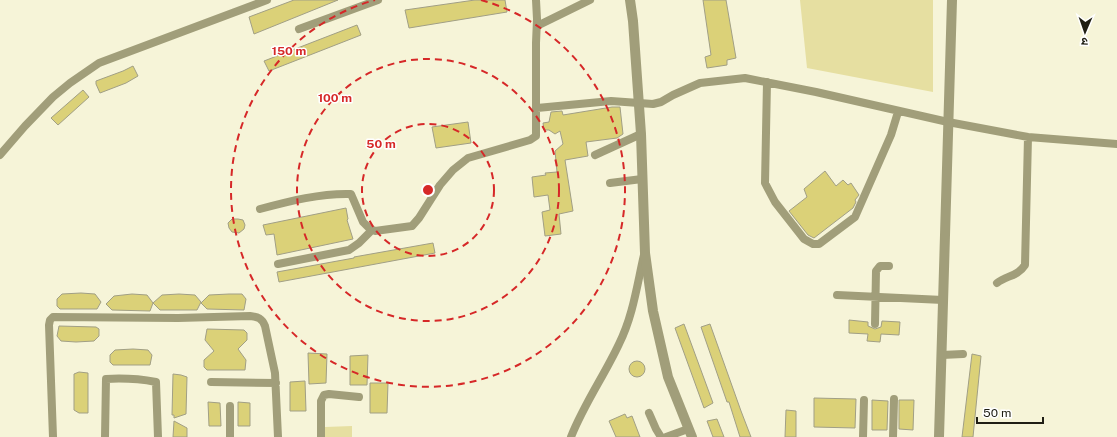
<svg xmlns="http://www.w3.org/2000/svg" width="1117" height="437" viewBox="0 0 1117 437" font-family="'Public Sans','Noto Sans Devanagari',sans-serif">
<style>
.green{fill:#e6dfa1}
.building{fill:#dbd178;stroke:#a19f85}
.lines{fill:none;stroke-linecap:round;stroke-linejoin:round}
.minor{stroke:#a19e7a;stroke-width:8}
.tertiary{stroke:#a19e7a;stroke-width:10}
.ring{fill:none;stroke:#d62828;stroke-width:2;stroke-dasharray:7 5}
.centre{fill:#d62828;stroke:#fff;stroke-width:2}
.ring-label{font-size:12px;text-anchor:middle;font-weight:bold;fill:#d62828;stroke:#fff;stroke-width:3;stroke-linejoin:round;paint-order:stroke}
</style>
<rect width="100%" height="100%" fill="#f6f4d8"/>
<path class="green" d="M800 0H933V92L807 68Z
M352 426V437H325V427Z"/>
<path class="building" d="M294 0H338L254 34 249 17Z
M475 0H505L507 12 409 28 405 10Z
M703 0H726L736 58 727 60V65L707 68 705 57 711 55Z
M357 25 361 35 269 71 264 61Z
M133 66 138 76 126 83 100 93 96 84V81L123 71Z
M83 90 89 97 58 125 51 118Z
M612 107H620L623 134 617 138 586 142 588 156 565 160 573 211 559 214 561 234 545 236 542 212 550 210 548 195 534 197 532 177 546 175 545 173 557 172 555 151 563 144 560 131 555 134 549 130H544L543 123 549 122 551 112 562 111 563 115Z
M468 122 471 143 436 148 432 127Z
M825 171 836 186 843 180 848 185 851 183 859 195 855 200 856 202 853 208 814 238 808 235 789 211 807 197 804 189Z
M346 208 348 219 347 220 353 239 277 255 274 234 266 235 263 225Z
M232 219H238L243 220 245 225 244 229 239 233 232 232 229 228 228 223Z
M433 243 435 253 279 282 277 272 354 258V257Z
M81 293 95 294 101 302 97 309H60L57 306V299L62 294Z
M132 294 147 295 153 303 162 295 179 294 195 295 201 302 197 310H160L153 303 150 311 112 310 106 304 114 296Z
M229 294H242L246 299 244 310 207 309 201 303 209 295Z
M849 320 868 322V326L875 329 881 327 882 321 900 322 899 335 881 334 880 342 867 341 868 334 849 333Z
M684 324 713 403 704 408 675 328Z
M710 324 741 411 751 437H740L729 402H727L701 327Z
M59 326 96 327 99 329V336L94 341 76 342 61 341 57 336Z
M207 329 244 330 247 333V340L238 349 246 360 245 370H207L204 367V360L214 351 205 340Z
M133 349 148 350 152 355 150 365H113L110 362V355L115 350Z
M308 353 327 354 326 383 309 384Z
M972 354 981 356 973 437H962Z
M368 355 367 385H350V356Z
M629 369a8 8 0 1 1 16 0a8 8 0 1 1-16 0Z
M79 372 88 373V413H79L74 410V374Z
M173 374 181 375 187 377 186 414 174 418V415H172Z
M305 381 306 411H290V382Z
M370 383H388L387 413H370Z
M814 398 856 399 855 428 814 427Z
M872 400 888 401 887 430H872Z
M899 400H914L913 430 899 429Z
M208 402 220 403 221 426H209Z
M238 402 250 403V426H238Z
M786 410 796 411V437H785Z
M625 414 627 418 632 416 640 437H616L609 421Z
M717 419 724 437H713L707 421Z
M174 421 187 428V437H173Z"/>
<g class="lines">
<path class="minor" d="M537 26 590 0
M299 29 378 0
M767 82 765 183 775 202 804 239 813 244H819L855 217 891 135 898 112
M537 108 611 101 653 104 661 102 673 95 700 83 745 78 816 92 948 122 1028 137 1117 144
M0 155 25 126 53 97 70 83 99 63 267 0
M595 155 641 134
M610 183 642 179
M260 209C290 201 321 193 351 194L363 222 369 228 375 231 412 226 419 218 440 185 453 170 468 158 530 140 536 136V43L537 19 536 0
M278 264 349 250 359 243 372 230
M997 283C1007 275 1017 277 1025 265L1028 137
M837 295 943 300
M875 324 876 271 880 266H889
M942 355 963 354
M211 382 276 383
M649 413 656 429 661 437
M53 437 49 325 50 320 53 317 178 318 250 316C258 317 262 318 265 326L275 373 278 437
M105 437 106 379C123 378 140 379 156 382L158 437
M230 437V406
M321 437V401L324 395 329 394 359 397
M571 437C584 404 604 376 619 344 633 316 637 285 644 255
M666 437 688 429
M863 437 864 400
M893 437 894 399"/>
<path class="tertiary" d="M630 0 633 21 641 134 645 253 653 311 668 377 692 437
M939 437 952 0"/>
</g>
<g class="ring">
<circle cx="428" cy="190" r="66"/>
<circle cx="428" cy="190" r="131"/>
<path d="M481 0A197 197 0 1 1 375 0"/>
</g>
<circle cx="428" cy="190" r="6" class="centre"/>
<g class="ring-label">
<text x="289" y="55">150 m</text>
<text x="335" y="102">100 m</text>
<text x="381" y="148">50 m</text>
</g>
<g transform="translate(1085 32) rotate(182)" stroke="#ffffff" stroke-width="3" paint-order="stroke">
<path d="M0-3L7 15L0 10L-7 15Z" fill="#1f1e14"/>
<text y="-6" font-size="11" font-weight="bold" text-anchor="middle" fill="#1f1e14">उ</text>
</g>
<path d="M977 417v6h66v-6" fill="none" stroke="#1f1e14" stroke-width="2"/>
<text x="983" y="417" font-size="12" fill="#1f1e14" stroke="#ffffff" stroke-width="3" paint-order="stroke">50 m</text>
</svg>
